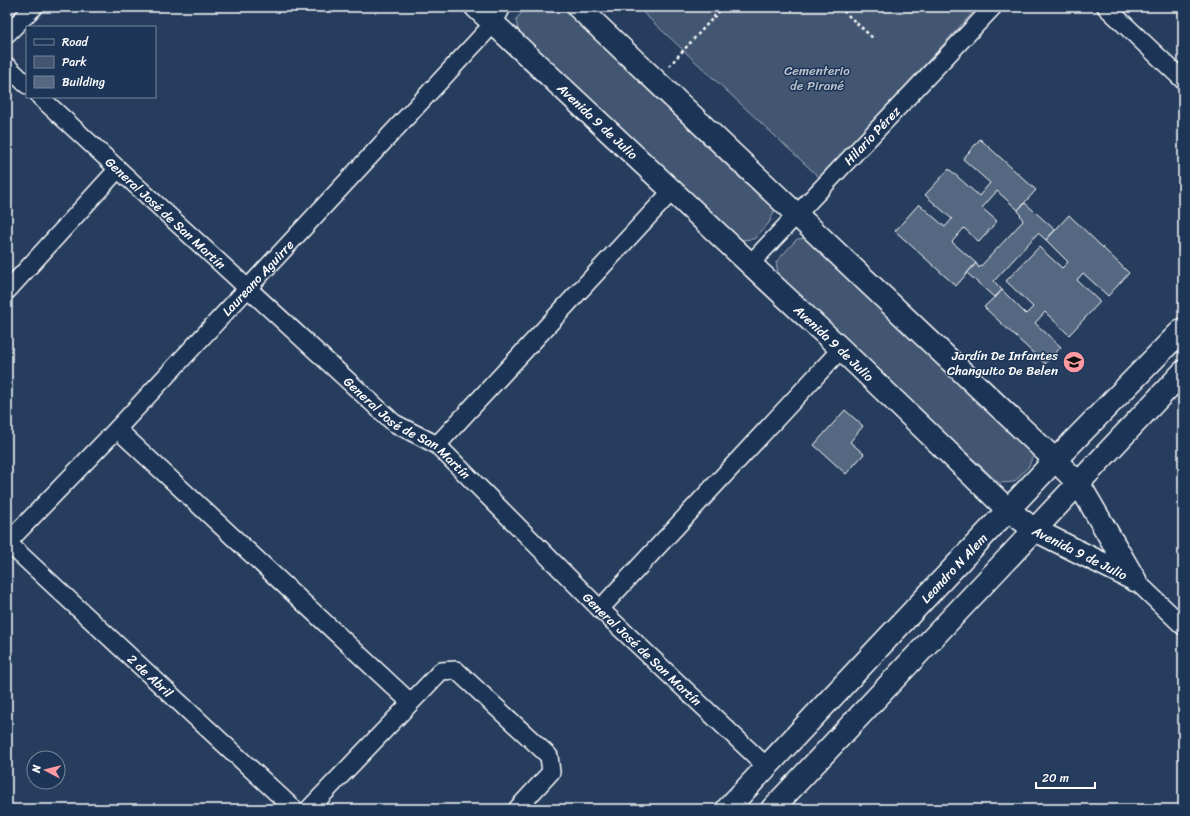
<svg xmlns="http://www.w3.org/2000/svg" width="1190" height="816" viewBox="0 0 1190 816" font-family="Sriracha,sans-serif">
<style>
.green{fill:#425672;stroke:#a0aab8}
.building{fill:#556781;stroke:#fff}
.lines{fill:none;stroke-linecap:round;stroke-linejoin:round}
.minor-casing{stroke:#fff;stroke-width:20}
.tertiary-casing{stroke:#fff;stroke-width:25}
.path{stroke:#fff;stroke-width:2.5;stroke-dasharray:3 3;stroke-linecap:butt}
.minor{stroke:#1d3557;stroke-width:17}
.tertiary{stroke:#1d3557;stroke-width:22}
.labels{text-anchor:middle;stroke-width:3;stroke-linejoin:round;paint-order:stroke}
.park-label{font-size:13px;fill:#bdc4ce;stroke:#1d3557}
.street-label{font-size:13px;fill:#fff;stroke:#1d3557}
.poi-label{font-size:13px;fill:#fff;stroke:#1d3557;text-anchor:end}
</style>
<rect width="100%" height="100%" fill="#263d5e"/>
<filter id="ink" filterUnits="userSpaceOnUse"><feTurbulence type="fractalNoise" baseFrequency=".025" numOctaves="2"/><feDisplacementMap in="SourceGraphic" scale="8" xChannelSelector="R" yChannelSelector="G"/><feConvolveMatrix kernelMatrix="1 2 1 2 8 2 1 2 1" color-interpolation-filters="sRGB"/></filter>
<g filter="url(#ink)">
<path class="green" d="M527 7H566L775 209 769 223 754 239 739 240 519 35 516 19Z
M637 7H978L820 178Z
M814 238 1034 452 1029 466 1014 482 999 483 779 279 776 262 797 239Z"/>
<path class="building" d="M980 139 1036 190 1018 210 997 191 982 208 997 221 979 242 964 228 952 242 976 263 956 286 895 231 919 204 945 227 952 219 925 195 949 169 979 196 990 183 963 159Z
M1025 203 1055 230 1046 240 1038 233 994 281 1002 290 995 298 967 273 976 263 979 268 1023 221 1018 210Z
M1069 215 1129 273 1108 296 1083 273 1077 280 1100 302 1069 335 1045 312 1035 323 1061 347 1045 364 984 307 1002 290 1026 314 1033 307 1006 281 1039 247 1062 268 1068 262 1046 240Z
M845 410 863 426 850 442 864 454 846 474 814 445Z"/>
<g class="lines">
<g class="minor-casing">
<g id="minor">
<path d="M1106 7 1183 80"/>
<path d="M7 34 34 7"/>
<path d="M7 66 27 85"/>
<path id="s1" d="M40 97 394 423 437 445 600 609 767 767"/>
<path id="s2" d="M750 264 993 7"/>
<path d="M7 291 118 169"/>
<path d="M117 429 410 702"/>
<path d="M437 445 672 191"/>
<path id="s3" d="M7 542 294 809"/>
<path id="s4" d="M7 543 117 429 493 24 502 7"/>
<path d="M1135 580 1183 626"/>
<path d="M600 609 841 349"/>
<path d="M309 809 441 671 456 670 549 756 551 772 517 809"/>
</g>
</g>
<g class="tertiary-casing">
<g id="tertiary">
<path id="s5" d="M476 7 841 349 1008 510 1035 530 1135 580"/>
<path d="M578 7 1055 460 1079 484 1135 580"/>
<path id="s6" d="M727 809 1055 460 1183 329"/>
<path d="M772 809 1183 372"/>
</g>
</g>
<path class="path" d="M839 7 874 39
M669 66 723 7"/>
<use href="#minor" class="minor"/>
<use href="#tertiary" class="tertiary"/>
</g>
</g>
<defs>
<g id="school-disc" transform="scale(1.15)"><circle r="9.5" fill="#ff9aa2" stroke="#1d3557"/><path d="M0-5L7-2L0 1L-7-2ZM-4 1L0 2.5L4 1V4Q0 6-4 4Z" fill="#111"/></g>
</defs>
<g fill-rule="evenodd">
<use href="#school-disc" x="1074" y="362"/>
</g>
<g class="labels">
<g class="park-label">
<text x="817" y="75">Cementerio<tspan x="817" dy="15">de Pirané</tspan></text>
</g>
<g class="street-label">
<text dy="5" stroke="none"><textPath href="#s5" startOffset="167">Avenida 9 de Julio</textPath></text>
<text dy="5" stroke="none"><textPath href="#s2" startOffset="177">Hilario Pérez</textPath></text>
<text dy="5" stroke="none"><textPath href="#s1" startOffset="171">General José de San Martín</textPath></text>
<text dy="5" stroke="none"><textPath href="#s4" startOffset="365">Laureano Aguirre</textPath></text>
<text dy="5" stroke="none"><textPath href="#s5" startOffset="491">Avenida 9 de Julio</textPath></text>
<text dy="5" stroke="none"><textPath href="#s1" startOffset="495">General José de San Martín</textPath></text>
<text dy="5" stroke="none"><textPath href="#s5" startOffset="816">Avenida 9 de Julio</textPath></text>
<text dy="5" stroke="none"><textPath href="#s6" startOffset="331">Leandro N Alem</textPath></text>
<text dy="5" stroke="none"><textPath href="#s1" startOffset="819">General José de San Martín</textPath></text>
<text dy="5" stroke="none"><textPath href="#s3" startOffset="196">2 de Abril</textPath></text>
</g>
<g class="poi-label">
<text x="1058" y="360">Jardín De Infantes<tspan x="1058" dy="15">Changuito De Belen</tspan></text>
</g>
</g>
<rect width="1190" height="816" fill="none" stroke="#1d3557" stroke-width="24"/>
<rect x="12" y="12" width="1166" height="792" fill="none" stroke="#fff" stroke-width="1.5" filter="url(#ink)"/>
<rect x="26" y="26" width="130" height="72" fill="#1d3557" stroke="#77869a"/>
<rect x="34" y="39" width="20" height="6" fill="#1d3557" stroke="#77869a"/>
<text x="62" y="46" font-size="12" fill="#ffffff">Road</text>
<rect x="34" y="56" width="20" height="12" fill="#425672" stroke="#77869a"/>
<text x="62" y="66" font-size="12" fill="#ffffff">Park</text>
<rect x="34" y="76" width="20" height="12" fill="#556781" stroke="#77869a"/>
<text x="62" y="86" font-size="12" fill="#ffffff">Building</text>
<g transform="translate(46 770) rotate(277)"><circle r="19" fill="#1d3557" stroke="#77869a"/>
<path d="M0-3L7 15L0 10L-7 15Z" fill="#ff9aa2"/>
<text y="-6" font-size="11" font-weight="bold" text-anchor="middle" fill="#ffffff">N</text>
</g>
<path d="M1036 782v6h59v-6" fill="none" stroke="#ffffff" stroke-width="2"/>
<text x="1042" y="782" font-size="12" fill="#ffffff" stroke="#1d3557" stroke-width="3" paint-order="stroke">20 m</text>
</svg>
